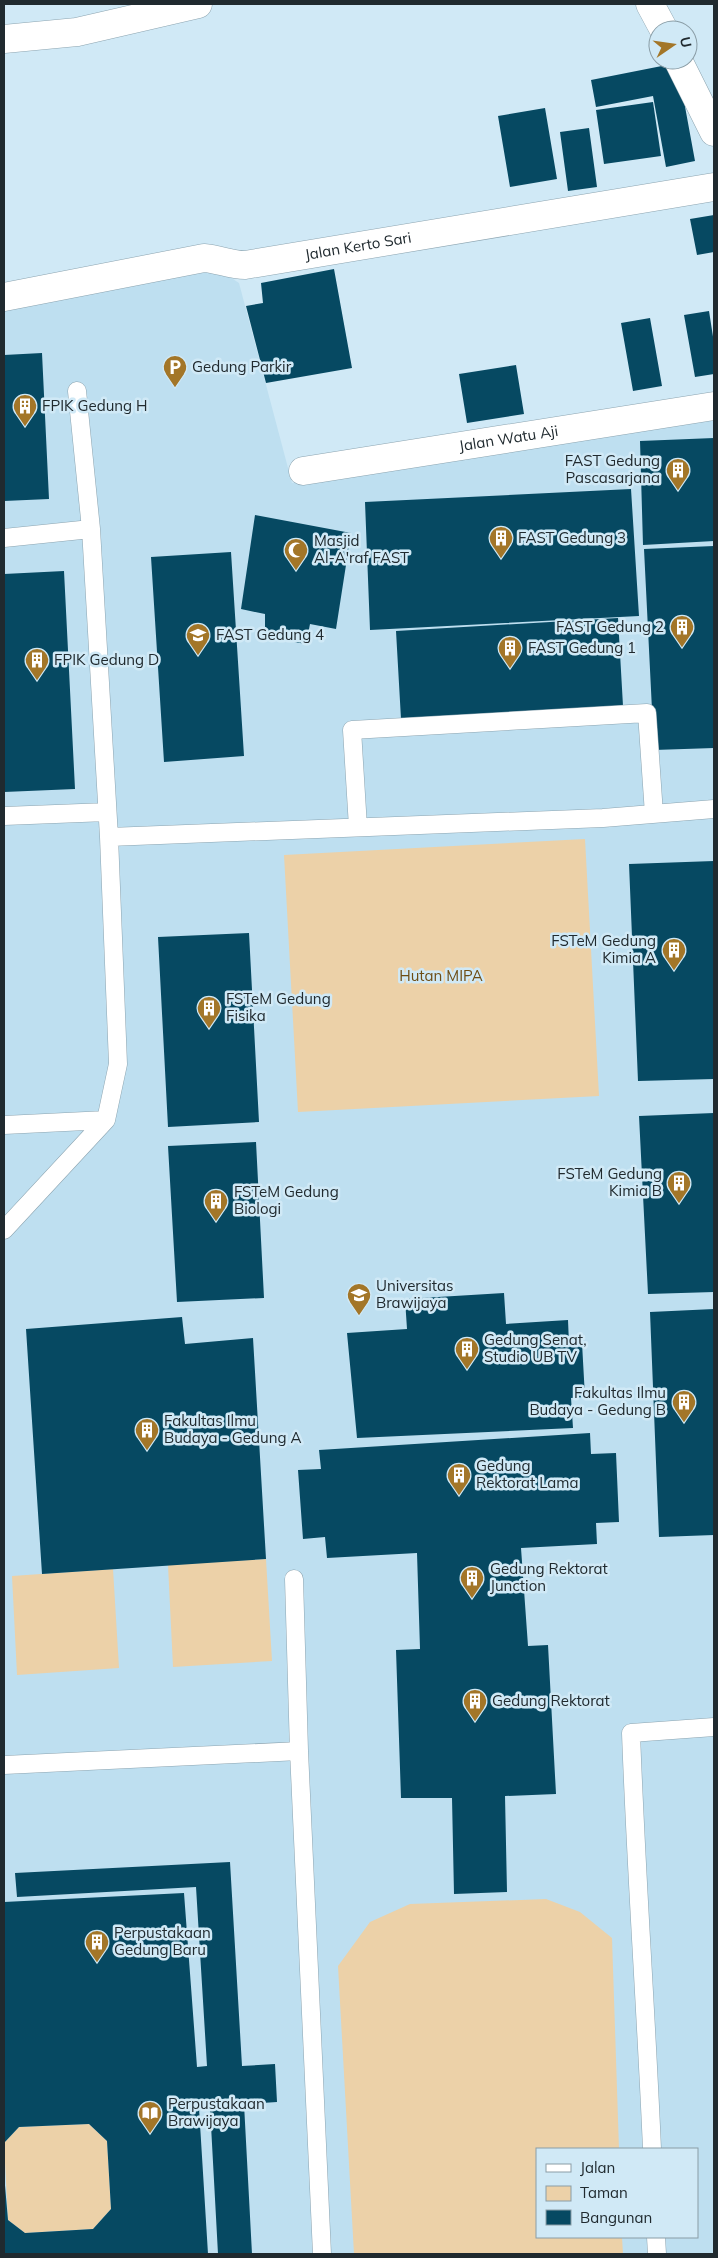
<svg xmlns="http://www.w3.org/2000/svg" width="718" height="2258" viewBox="0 0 718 2258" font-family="Mulish,sans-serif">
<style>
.built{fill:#bedff0;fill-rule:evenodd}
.green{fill:#ecd1a8}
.building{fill:#064962}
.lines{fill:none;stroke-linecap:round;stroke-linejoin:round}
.service-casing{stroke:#8ca4b0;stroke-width:19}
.minor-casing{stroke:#8ca4b0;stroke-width:29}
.service{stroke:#fff;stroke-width:18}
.minor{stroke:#fff;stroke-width:28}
.labels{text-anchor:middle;stroke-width:5;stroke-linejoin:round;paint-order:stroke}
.street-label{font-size:15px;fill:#202a2f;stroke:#d0e9f6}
.poi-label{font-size:15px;fill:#202a2f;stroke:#d0e9f6;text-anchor:start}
.park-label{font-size:15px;fill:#6e4d14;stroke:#d0e9f6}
</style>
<rect width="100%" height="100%" fill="#d0e9f6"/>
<path class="built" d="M219 270 239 283 292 483 714 420V2254H4V307ZM537 2149H697V2237H537Z"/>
<path class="green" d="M585 839 599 1096 298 1112 284 855Z
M266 1559 272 1661 173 1667 168 1565Z
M113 1569 119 1668 17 1675 12 1576Z
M546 1899 580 1912 612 1938 619 2149H537V2237H622L623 2254H354L338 1966 370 1922 410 1904Z
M89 2124 107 2141 111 2209 93 2229 25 2233 8 2220 4 2143 19 2127Z"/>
<path class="building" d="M677 63 695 161 666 167 653 96 596 107 591 80Z
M653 102 661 156 604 164 596 110Z
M545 108 557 179 510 187 498 116Z
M589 128 597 187 568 191 560 132Z
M714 215V252L697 255 690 219Z
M334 269 352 368 266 383 246 306 263 303 261 283Z
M709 311 714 343V374L695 377 684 315Z
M650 318 662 386 633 391 621 323Z
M42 353 49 499 4 501V355Z
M516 365 524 414 467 423 459 374Z
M714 438V541L643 545 640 441Z
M631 489 639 616 370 630 365 502Z
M255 515 351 533 336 629 310 624 306 644 265 637V614L241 609Z
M714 546V748L654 750 644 549Z
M231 552 244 756 164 762 151 557Z
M64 571 75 789 4 792V574Z
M618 618 623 706 401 719 396 631Z
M714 861V1079L638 1081 629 864Z
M249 933 259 1122 168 1127 158 937Z
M714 1113V1292L648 1294 639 1116Z
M256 1142 264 1298 177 1302 168 1146Z
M504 1293 506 1324 568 1320 569 1344 582 1343 585 1397 571 1398 573 1428 357 1438 347 1333 407 1329 405 1299Z
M714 1309V1535L659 1537 650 1312Z
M182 1317 185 1344 253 1338 266 1559 42 1574 26 1329Z
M590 1433 591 1454 616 1453 619 1522 596 1523 597 1544 521 1548 528 1646 548 1645 556 1794 505 1796 507 1892 454 1894 452 1798H401L396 1650 420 1649 417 1553 327 1558 325 1537 303 1539 298 1470 321 1469 319 1450Z
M230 1862 242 2066 275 2064 277 2102 244 2104 252 2254H218L210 2107 199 2108 208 2254H4V2174L8 2220 25 2233 93 2229 111 2209 107 2141 89 2124 19 2127 4 2143V1902L184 1893 197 2067 207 2066 196 1887 17 1897 15 1873Z"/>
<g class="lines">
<g class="service-casing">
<path id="service" d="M4 538 91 529
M4 816 107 812
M358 827 352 730 647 713 654 814
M109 837 603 818 714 809
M4 1125 106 1120
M4 1230 106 1120 118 1064 109 837 91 529 77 391
M294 1579 299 1751
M4 1765 299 1751 322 2254
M652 2149C646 2010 636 1872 631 1733L714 1727
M656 2237 657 2254"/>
</g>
<g class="minor-casing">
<g id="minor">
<path d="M650 4 664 30"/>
<path d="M4 39 77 32 198 4"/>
<path d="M678 60 714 132"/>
<path id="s1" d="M4 297 204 258C219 259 230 265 245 265L714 187"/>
<path id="s2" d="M303 471 714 406"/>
</g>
</g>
<use href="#service" class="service"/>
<use href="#minor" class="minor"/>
</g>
<defs>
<g id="parking-pin" transform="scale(1.25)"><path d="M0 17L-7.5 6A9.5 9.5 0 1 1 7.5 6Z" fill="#a37628" stroke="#d0e9f6"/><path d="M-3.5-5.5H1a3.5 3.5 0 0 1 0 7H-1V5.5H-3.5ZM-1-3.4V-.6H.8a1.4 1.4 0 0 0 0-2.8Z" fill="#fff"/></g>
<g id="building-pin" transform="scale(1.25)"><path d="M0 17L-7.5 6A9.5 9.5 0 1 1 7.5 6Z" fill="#a37628" stroke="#d0e9f6"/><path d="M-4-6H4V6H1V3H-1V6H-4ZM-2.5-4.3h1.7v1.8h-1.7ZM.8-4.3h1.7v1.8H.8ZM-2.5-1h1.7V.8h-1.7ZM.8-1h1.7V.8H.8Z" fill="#fff"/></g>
<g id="mosque-pin" transform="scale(1.25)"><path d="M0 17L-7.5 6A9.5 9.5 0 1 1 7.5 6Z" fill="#a37628" stroke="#d0e9f6"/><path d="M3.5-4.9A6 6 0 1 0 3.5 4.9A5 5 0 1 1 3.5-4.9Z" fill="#fff"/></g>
<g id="university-pin" transform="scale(1.25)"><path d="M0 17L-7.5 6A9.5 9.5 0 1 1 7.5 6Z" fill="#a37628" stroke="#d0e9f6"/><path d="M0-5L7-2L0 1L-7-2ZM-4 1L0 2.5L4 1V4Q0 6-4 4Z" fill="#fff"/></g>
<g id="library-pin" transform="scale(1.25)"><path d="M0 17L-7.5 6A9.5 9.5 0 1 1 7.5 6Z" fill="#a37628" stroke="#d0e9f6"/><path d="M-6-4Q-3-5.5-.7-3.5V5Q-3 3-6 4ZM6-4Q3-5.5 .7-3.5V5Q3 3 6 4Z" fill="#fff"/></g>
</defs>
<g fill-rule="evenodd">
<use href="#parking-pin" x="175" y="367"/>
<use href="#building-pin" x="25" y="406"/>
<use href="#building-pin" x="678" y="470"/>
<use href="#building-pin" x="501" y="538"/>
<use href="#mosque-pin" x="296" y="550"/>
<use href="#building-pin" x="682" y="627"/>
<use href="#university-pin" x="198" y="635"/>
<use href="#building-pin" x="510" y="648"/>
<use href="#building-pin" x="37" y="660"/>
<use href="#building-pin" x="674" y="950"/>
<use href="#building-pin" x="209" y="1008"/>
<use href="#building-pin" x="679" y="1183"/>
<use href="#building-pin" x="216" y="1201"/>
<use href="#university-pin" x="359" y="1295"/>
<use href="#building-pin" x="467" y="1349"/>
<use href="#building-pin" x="684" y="1402"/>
<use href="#building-pin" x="147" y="1430"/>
<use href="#building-pin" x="459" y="1475"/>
<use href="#building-pin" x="472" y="1578"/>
<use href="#building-pin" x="475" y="1701"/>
<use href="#building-pin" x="97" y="1942"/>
<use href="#library-pin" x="150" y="2113"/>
</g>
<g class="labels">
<g class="street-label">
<text dy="5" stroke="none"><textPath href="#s1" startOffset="360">Jalan Kerto Sari</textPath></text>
<text dy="5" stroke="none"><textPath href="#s2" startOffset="208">Jalan Watu Aji</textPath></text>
</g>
<g class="poi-label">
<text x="192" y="372">Gedung Parkir</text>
<text x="42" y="411">FPIK Gedung H</text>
<text x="660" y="466" text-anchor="end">FAST Gedung<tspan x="660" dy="17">Pascasarjana</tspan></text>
<text x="518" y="543">FAST Gedung 3</text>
<text x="314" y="546">Masjid<tspan x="314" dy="17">Al-A'raf FAST</tspan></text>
<text x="664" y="632" text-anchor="end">FAST Gedung 2</text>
<text x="216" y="640">FAST Gedung 4</text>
<text x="528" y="653">FAST Gedung 1</text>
<text x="54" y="665">FPIK Gedung D</text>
<text x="656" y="946" text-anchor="end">FSTeM Gedung<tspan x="656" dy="17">Kimia A</tspan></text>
<text x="226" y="1004">FSTeM Gedung<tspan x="226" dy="17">Fisika</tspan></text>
<text x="662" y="1179" text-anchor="end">FSTeM Gedung<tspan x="662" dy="17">Kimia B</tspan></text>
<text x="234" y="1197">FSTeM Gedung<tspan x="234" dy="17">Biologi</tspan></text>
<text x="376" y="1291">Universitas<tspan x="376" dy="17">Brawijaya</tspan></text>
<text x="484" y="1345">Gedung Senat,<tspan x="484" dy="17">Studio UB TV</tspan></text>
<text x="666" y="1398" text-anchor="end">Fakultas Ilmu<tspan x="666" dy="17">Budaya - Gedung B</tspan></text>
<text x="164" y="1426">Fakultas Ilmu<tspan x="164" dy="17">Budaya - Gedung A</tspan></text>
<text x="476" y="1471">Gedung<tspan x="476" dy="17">Rektorat Lama</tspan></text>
<text x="490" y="1574">Gedung Rektorat<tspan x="490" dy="17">Junction</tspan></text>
<text x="492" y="1706">Gedung Rektorat</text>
<text x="114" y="1938">Perpustakaan<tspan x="114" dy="17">Gedung Baru</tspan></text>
<text x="168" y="2109">Perpustakaan<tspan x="168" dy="17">Brawijaya</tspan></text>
</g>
<g class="park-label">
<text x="441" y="981">Hutan MIPA</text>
</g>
</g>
<rect width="718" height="2258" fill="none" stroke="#202a2f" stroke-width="10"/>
<rect x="536" y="2148" width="162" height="90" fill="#d0e9f6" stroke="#8a9da6"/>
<rect x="546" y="2164" width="25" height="8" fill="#ffffff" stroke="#8a9da6"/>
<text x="580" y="2173" font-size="15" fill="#202a2f">Jalan</text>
<rect x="546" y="2186" width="25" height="15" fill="#ecd1a8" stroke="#8a9da6"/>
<text x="580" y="2198" font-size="15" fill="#202a2f">Taman</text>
<rect x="546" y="2210" width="25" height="15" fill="#064962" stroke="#8a9da6"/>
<text x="580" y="2223" font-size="15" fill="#202a2f">Bangunan</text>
<g transform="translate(673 45) rotate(77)"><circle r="24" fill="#d0e9f6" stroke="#8a9da6"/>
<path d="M0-4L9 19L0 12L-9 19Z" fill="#a37628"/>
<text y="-8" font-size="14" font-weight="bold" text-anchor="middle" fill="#202a2f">U</text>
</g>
</svg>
